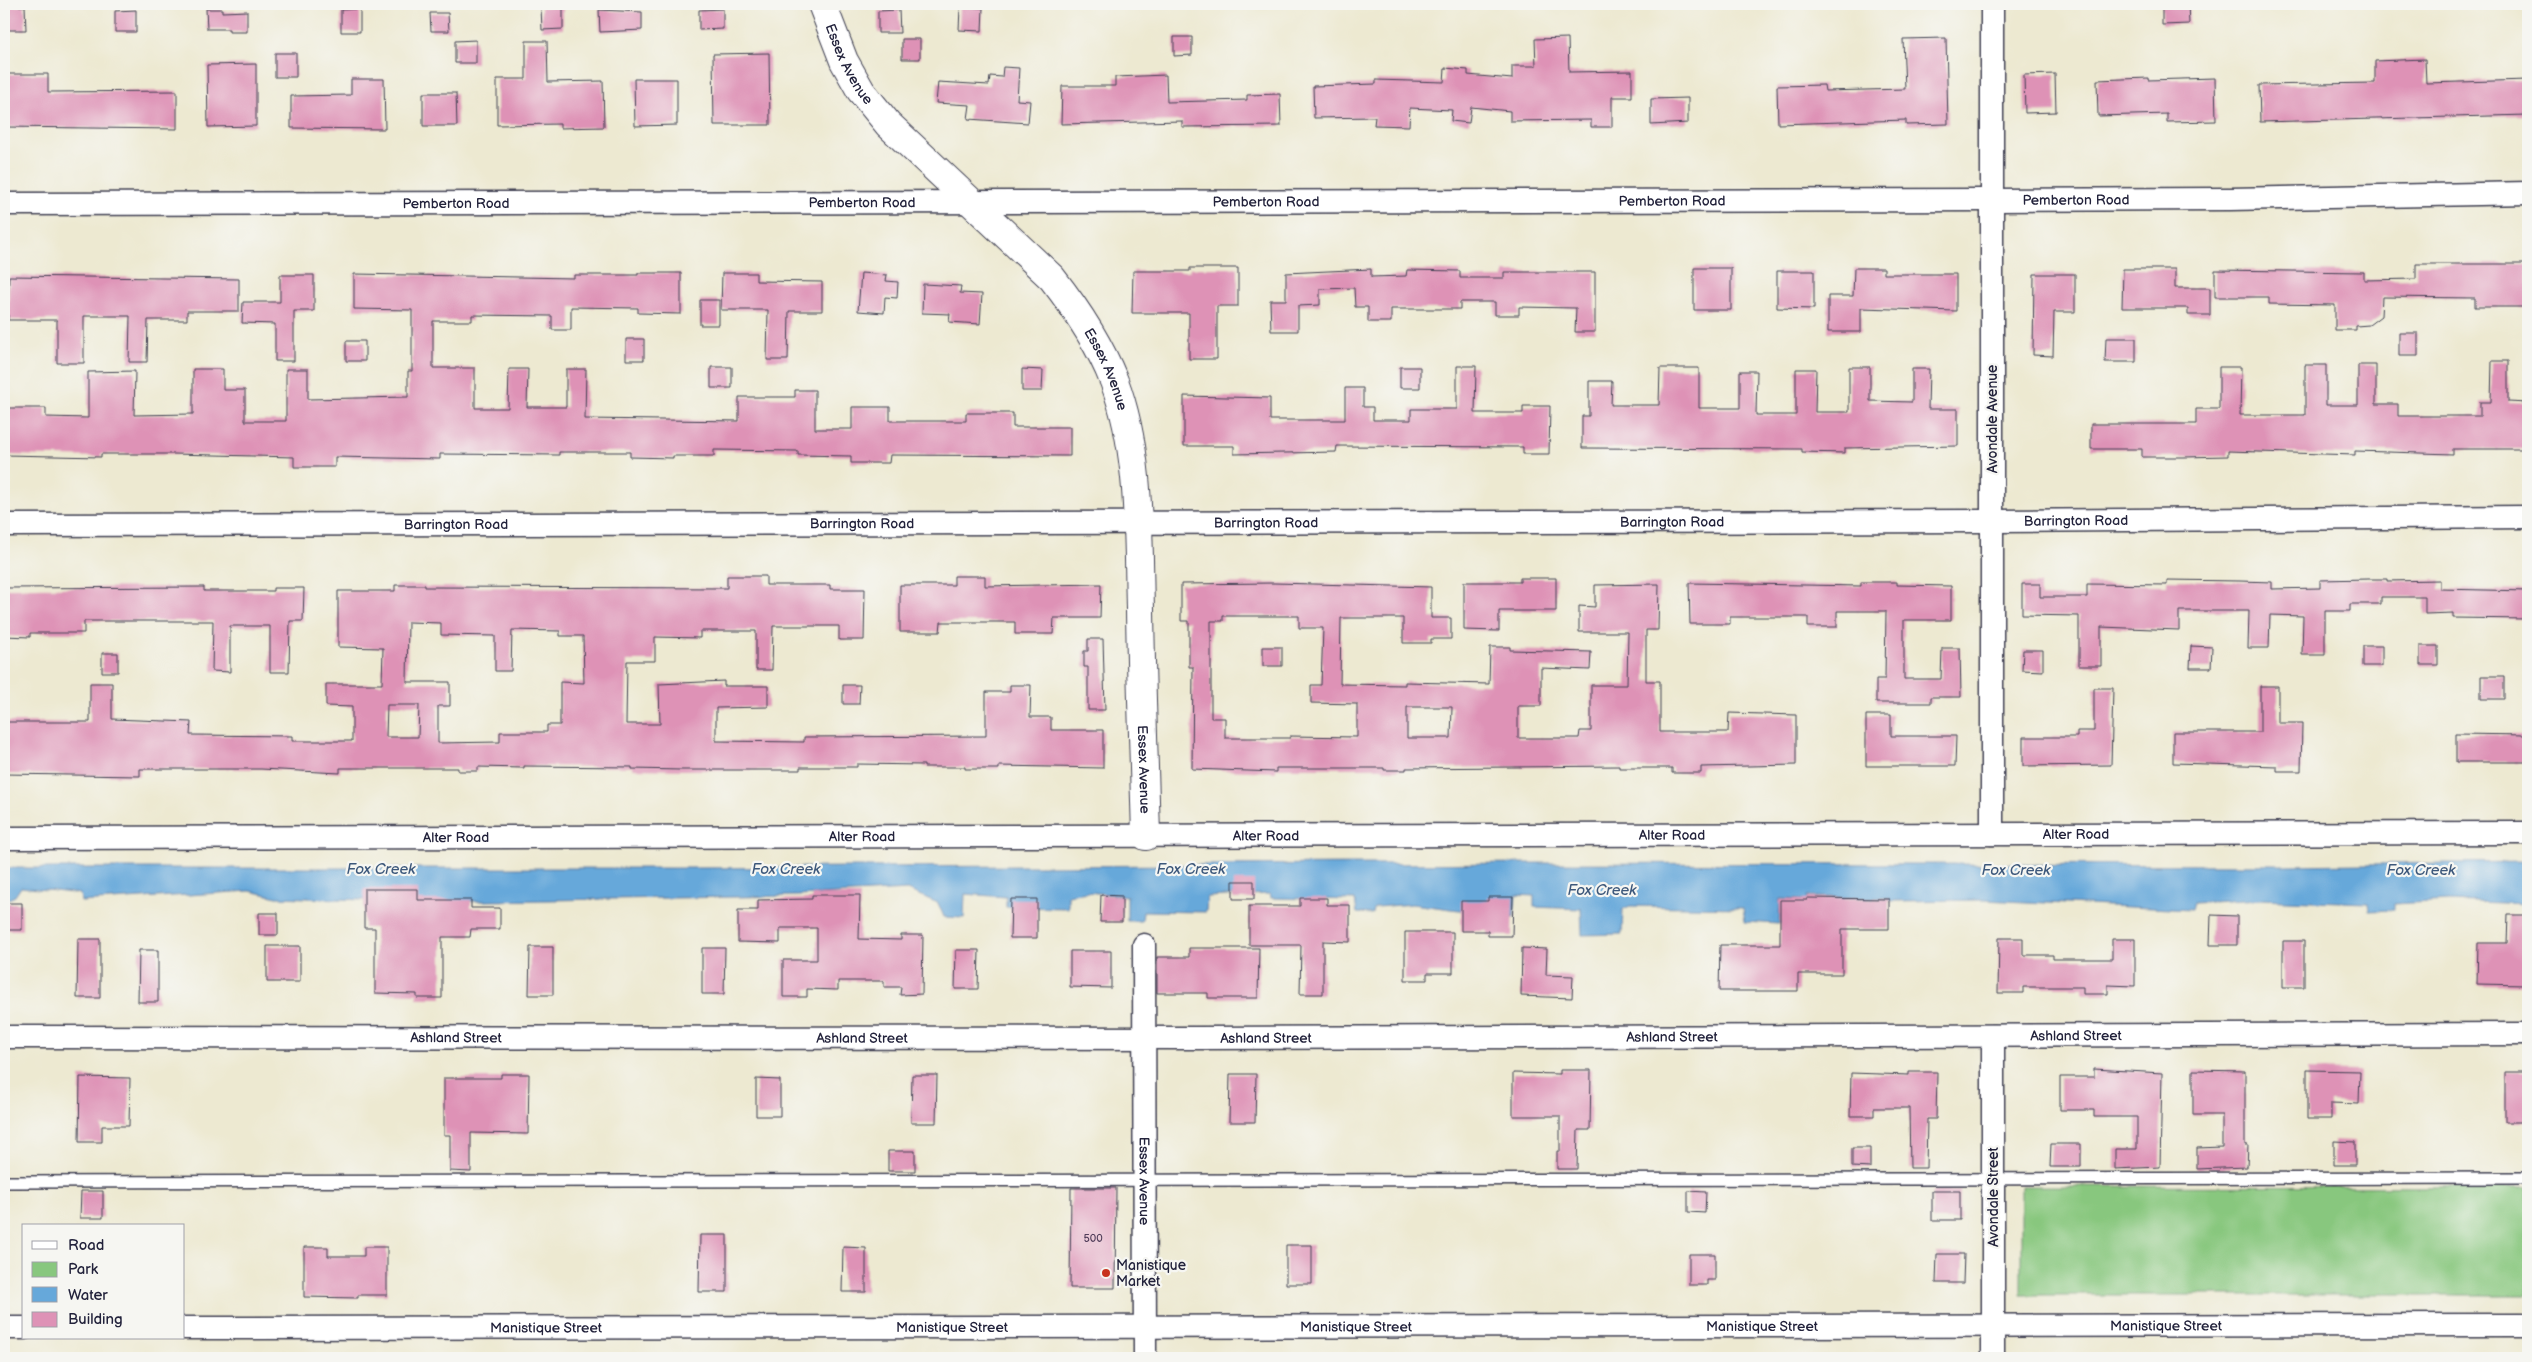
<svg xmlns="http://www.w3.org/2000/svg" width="2532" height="1362" viewBox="0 0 2532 1362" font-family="'Balsamiq Sans',sans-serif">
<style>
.green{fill:#88c77e;stroke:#55745c}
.water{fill:#66a8da;stroke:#44658a}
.building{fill:#de92b6;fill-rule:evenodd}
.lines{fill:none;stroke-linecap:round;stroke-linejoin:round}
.service-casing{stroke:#404052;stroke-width:14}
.minor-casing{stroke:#404052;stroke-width:25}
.tertiary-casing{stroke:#404052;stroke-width:30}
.service{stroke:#fff;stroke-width:11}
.minor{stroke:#fff;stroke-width:22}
.tertiary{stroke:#fff;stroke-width:28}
.poi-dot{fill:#c8321e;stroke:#f6f6f2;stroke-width:2}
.labels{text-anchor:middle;stroke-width:4.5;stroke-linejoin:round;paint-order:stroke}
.number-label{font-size:11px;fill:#513e5a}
.street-label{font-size:14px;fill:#22223b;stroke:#f6f6f2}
.poi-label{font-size:14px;fill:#22223b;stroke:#f6f6f2;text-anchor:start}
.water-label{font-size:15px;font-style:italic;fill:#3d587b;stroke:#f6f6f2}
</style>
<rect width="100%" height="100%" fill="#f6f6f2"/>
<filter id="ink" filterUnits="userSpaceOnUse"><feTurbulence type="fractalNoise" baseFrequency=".02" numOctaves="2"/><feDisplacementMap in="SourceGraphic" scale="10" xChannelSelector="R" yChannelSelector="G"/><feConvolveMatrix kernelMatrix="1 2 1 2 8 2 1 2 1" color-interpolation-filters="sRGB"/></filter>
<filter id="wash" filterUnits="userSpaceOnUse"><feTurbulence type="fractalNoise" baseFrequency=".0096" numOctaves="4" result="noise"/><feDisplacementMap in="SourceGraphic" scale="20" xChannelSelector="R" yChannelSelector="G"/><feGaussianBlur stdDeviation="1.12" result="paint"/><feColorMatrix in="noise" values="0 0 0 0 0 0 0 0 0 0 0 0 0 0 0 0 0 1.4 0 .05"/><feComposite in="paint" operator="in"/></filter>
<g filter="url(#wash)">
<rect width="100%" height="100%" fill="#ede9d1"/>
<path class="green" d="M2021 1186 2528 1187V1295H2021Z"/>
<path class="water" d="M2528 862V904L2449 901 2394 904V910L2369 911 2368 903 2259 899 2194 903 2192 910 1984 900 1890 901 1889 898 1807 897 1806 929H1802L1803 900 1780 899 1779 924 1745 922 1743 908 1630 906 1623 909 1622 934 1582 935 1581 909 1534 907V896L1516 895 1514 917 1412 904 1377 907 1373 909 1372 914 1357 913 1355 900 1271 898 1270 894 1207 897 1206 912 1143 911 1142 921H1127V896L1087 892 1068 895V908L1006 907V897L965 894 964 918 944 917 938 903 907 890 798 896 424 902 277 897 250 891 81 902 80 894 21 887 15 896 4 901V868H685L1537 863 2281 865Z"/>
<g id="blocks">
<path class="building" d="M2162 4H2188L2189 24 2162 25Z
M4 6H25L26 30H4Z
M541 7H563V29L542 30Z
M960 7 983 8 982 31 959 30Z
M206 9H222V12L247 11V32H229V29H207Z
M360 9V32H341V10Z
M723 9V29L699 30V10Z
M136 10V32H115V11Z
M599 10 642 12V30L600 32Z
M899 10 900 33H878V11Z
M430 13H448L449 31H431Z
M1174 37H1192V55L1174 56Z
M1568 38 1569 72 1632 71V97H1612V127H1591V120L1510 121V111L1471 107 1469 123 1451 121 1452 110 1410 108 1409 126 1374 125 1375 117 1314 118 1313 86 1376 84V80L1444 82 1445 68 1468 70V75L1512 79V66H1536L1535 39Z
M1946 38 1948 124 1906 125V120L1778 124 1777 86 1824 85 1825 91 1905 89 1903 39Z
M902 39H920V59H902Z
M476 40V63H455V41Z
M526 41H547L548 82 603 81 604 127 560 128V124L497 125V79H526Z
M275 53H296V77H275Z
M769 53 770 125H714L713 54Z
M2425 59 2426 83 2528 80V115L2260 122 2259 85 2375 83V61Z
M256 64V126L208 127 207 65Z
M1003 67 1019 68 1017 100 1030 101 1028 123 968 119 970 105 936 103 938 82 989 85 990 76 1002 77Z
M4 74H48V92L177 91V129L4 127Z
M2055 74 2056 112 2025 113 2024 75Z
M1166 75 1167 102 1247 100V95L1280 94 1281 126 1182 127V121L1061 124 1062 86H1115V77Z
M2148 78V80L2215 78 2216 121 2167 122V114L2098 116 2097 80Z
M351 79H384L385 129 291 128V96L351 95Z
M634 79H677V125L635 126Z
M423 93H456L457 126H423Z
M1688 98V123L1651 125V99Z
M2416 264H2528V307H2475V298L2382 297 2381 316 2369 325 2356 326V330H2335V305L2269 304V297H2215V270L2364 272V280L2416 279Z
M1190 268H1238V306H1217V359H1189V313H1132L1133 271H1190Z
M1694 268H1731V310H1694Z
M1854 268H1884V274H1956V311L1861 308V332H1828V296H1853Z
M1371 269V277L1406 276 1407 270 1460 271V278H1504V272H1595V332H1575L1576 308 1519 307V315H1495V302H1460V309H1391V322H1368V307H1355L1354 288 1320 289V305L1298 306V331H1271L1270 300H1286V273Z
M2123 269H2175V288H2210V315H2188V308H2122Z
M1777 271H1814V309L1777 308Z
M638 273H681V314L638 313V308L571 307V330H552V316L472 315V321H433V368H475V408H508L509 369H528L527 407H566V369H586L585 419 739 421V397H795V390H815V429H852V407H890V421H966V413H1013V427H1070V456L890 455 889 463H851V456L798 455V451L714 450V456H673V458L630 457V452H559V455L440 454V459L335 457V467H294V457L174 454H101V457L6 455V408H46V417L88 418V372L135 371 134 415 193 414V369H223V390H245V421H286V369H308V399L408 397V371H412V310L354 309V274L574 278V275H638Z
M722 273H756V281L822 282V311H789L788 360H767L768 310H721Z
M861 273 887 275 886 281 898 282 897 298 885 297 884 313 858 311Z
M2034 274H2075V312H2054L2053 356 2033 355Z
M280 275H314V311H294V361H275V324L242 323 243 302H280Z
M9 276 239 279V311H187V320H148L147 362H129L130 316H84V363H57V320H8Z
M923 284 961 286 960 293 982 294 980 324 949 322 950 314 922 313Z
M700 300H719V325H700Z
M2399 333H2418V356H2399Z
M2106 338H2136V362H2105Z
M626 339H644V360H626Z
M346 341H365V361H346Z
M2492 361H2508V402L2528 403V449H2453V454L2355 451V455L2228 451V456L2184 457H2142V449H2091V424H2196V409H2219V367H2241L2240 415H2305V365H2326V405H2358V365H2376V404H2398V416H2480V402H2491Z
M1457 366H1476L1475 413H1523V406H1550L1549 454H1523V447L1337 446 1336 452 1234 454V446H1184V396L1270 398V420H1345V388H1363V407H1373V420H1411V409H1457Z
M711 367H732V388H711Z
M1400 367H1420V388H1400Z
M1849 367H1870V401L1912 402V369H1929L1928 409H1958V446L1845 448V453L1802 452V449L1582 448V416H1589V381H1612L1611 405H1659L1660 368H1699V408H1740V371H1757L1756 415H1796V369H1816L1815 412H1849Z
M1022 369 1043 370 1042 391H1022Z
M727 576H766V585H830V589H865L864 640H839V626H773L772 670H756V631H700V638L655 637V661H627L626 724H660L659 684 724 681V686H768V707L716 708V741L804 742V737L986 736V692H1010V685H1031L1030 717H1051V730H1103V768L999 766V769H965V767H924V765L857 764V767H800V770H681L632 769V767L524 766V768L478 767V771H458V768H340V773L261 769H140V776L4 774V722H90V683H112V719L191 722 190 735 292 736V741H352V707L326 706V684H382L383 648 338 647V591H395V585H425V587L727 588ZM408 622 441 623V635L495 636V671H511L512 630 560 631V636H583L584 683 560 682V725H547V732H500V742L438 743V706H450V682H407ZM387 705H419L418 737H386Z
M954 576H985V586L1101 584 1100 618H1054L1053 634H1015V622H941L940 632H900V585H954Z
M1520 578H1556V611H1499V631L1464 630V582H1520Z
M2368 579H2387V581L2440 580V589L2528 591V619L2453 618V613L2425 614V597H2381V604H2350V611H2325V655H2302L2303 616 2270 615 2269 648H2248L2249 611H2179V630L2101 627V666H2079V616L2022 615V584H2040V597H2087V584L2167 585V580L2240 581 2272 582V589L2320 588V580Z
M1861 582H1897V585L1951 586V620H1904V679H1941L1942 648H1960L1961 697H1931V703H1876V679H1885L1886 611H1837V627H1808V617H1730V624H1690L1689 583 1861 586Z
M1274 583 1431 587V618H1451V639H1431V643H1403V618H1341L1340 684 1405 685V682L1489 684 1490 647H1510V650L1591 652 1590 670 1541 668V706H1518V738H1579L1580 731H1591V685H1627L1628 632H1579V606L1595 607V585L1659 584 1658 630H1646V681H1660V732H1728L1729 713 1796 715V765L1701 767V773H1672V768H1619V766L1406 768V770H1384V768H1276V772L1192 769 1193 667H1189V621H1181V584ZM1223 616H1299V628H1323L1321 685H1311V703L1357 704V737L1290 736V738H1225V718H1211V621H1223ZM1407 707H1452L1451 738H1407Z
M204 587V591H273V588H304L303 621H290L289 672H270V626H230V672L212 671 213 621H84V633H30V637L4 636V588Z
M1088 639H1103L1105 710H1088V667H1084V651H1088Z
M2191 646 2212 647 2211 668H2190Z
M2363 646H2382V666H2363Z
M2420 646H2438V665H2420Z
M1263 647H1282V666H1263Z
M2023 650H2043V671L2022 670Z
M102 653H118V672H102Z
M2481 676H2504V699H2481Z
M843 685H860L859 704H843Z
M2260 686H2278V723H2302L2301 771H2277V766L2173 763V732H2260Z
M2094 688H2113L2111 765 2023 766V737H2077V731H2094Z
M1866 715H1891V736H1956L1955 766H1866Z
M2456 734 2528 735V762H2456Z
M1233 881H1254V899H1233Z
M364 889H418V900H471V908H500V929H471L470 937H442V998H417V994L375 993V928H364Z
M812 895H860L859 939 901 940V935H923L922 994 900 995 901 987H884V981H838V990L807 989V997H783V960H817V928H780V943L738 942V910H758V900L812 899Z
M1101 895 1122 896V922H1100Z
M1488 897H1513L1512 936H1488V931H1461V901H1488Z
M1300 898H1327V905H1350V942L1323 941V994H1300L1301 945H1249V906H1300Z
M1807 898 1889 899V929H1842V974H1798V991H1719L1720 945H1780V900H1807Z
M1011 899H1037V938H1010Z
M5 903H22V930H5Z
M259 913H278V935H259Z
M2211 915 2237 916V945H2210Z
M2508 915H2527L2526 985 2477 984 2478 943H2507Z
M1405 932H1453V973H1427V980H1405Z
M1999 938H2023V955H2053V959H2112V939H2135V986L2108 985V994H2083V987H2023V993H1998Z
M78 939H100V998H77Z
M2283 941H2304V987H2283Z
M267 946H300V982H267Z
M530 947H553V995H529Z
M702 948H725L724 994H702Z
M1189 948H1259L1258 998H1208V993H1157V957H1189Z
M1522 948 1547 949 1546 975 1573 976 1572 998 1521 996Z
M139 950H158V1002H138Z
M956 950H979L978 989H955Z
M1070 951H1111V988L1070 987Z
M2094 1069 2162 1073 2160 1167 2115 1169V1149H2137V1117H2094V1110H2060V1077H2094Z
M1560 1070H1591L1590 1130H1578L1577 1169H1557V1151H1560V1116H1513V1073L1560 1074Z
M2193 1070 2245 1071V1145H2248L2247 1167 2197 1169V1148L2222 1147V1115H2193Z
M2307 1070 2360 1071 2359 1104 2331 1103V1119H2307Z
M1909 1072H1937L1936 1119H1927L1926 1168H1910L1909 1108H1874V1116H1850L1851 1073 1909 1075Z
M2505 1072H2528V1122H2505Z
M501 1074H529L528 1134 471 1133V1172L450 1171V1135H444V1078H501Z
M1230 1074H1256L1255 1122H1229Z
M912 1075H937L936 1123H911Z
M80 1077 130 1078 129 1126H102V1142H79Z
M756 1079 780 1080V1116H756Z
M2334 1141 2355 1142V1165H2334Z
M2051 1144H2081V1167H2050Z
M1852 1148H1870V1168L1852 1167Z
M888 1151H915V1171H888Z
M1071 1188H1116L1115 1288H1070Z
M81 1191H103V1218H80Z
M1688 1191 1706 1192 1705 1213 1688 1212Z
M1932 1191H1960V1220H1932Z
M700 1235H727V1292H699Z
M1286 1245H1312V1284H1286Z
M304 1247H328V1256H364V1247H387V1295H358V1298L304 1297Z
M843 1247 866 1248V1292H842Z
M1689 1254H1715V1280H1707V1285H1689Z
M1937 1254H1964L1963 1283H1936Z"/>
</g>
</g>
<g filter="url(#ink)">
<use href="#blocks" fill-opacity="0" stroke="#404052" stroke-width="1"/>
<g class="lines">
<g class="service-casing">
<path id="service" d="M4 1182 2528 1178"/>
</g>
<g class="minor-casing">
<g id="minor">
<path d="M1992 4V834"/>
<path id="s1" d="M4 204 1992 200 2230 199 2528 193"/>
<path id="s2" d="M4 525 1992 521 2528 517"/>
<path id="s3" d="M4 838 2528 833"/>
<path id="s4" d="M1144 945 1145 1358"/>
<path id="s5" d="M4 1037 1195 1038 2528 1034"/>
<path d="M4 1328H24"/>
<path id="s6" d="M184 1328 2528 1325"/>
<path d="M1993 1358V1036"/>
</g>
</g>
<g class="tertiary-casing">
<g id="tertiary">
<path id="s7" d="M822 4 844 61 861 91 888 124 1052 278C1077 310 1099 343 1114 381 1141 452 1138 534 1140 609 1141 685 1144 760 1146 836"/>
</g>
</g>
<use href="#service" class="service"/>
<use href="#minor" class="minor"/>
<use href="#tertiary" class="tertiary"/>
</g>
</g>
<circle class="poi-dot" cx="1106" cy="1273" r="5"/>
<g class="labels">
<g class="number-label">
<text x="1093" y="1242">500</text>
</g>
<g class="street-label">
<text dy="5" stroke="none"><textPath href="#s7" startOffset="66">Essex Avenue</textPath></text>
<text dy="5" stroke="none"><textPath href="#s1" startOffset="2072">Pemberton Road</textPath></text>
<text dy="5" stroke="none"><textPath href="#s1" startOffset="1668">Pemberton Road</textPath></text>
<text dy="5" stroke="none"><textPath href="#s1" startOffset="1262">Pemberton Road</textPath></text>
<text dy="5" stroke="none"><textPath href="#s1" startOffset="452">Pemberton Road</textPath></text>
<text dy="5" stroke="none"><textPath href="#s1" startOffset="858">Pemberton Road</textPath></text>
<text dy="5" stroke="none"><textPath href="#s7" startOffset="470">Essex Avenue</textPath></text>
<text transform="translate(1992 419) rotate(-90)" y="5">Avondale Avenue</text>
<text dy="5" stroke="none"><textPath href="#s2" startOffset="2072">Barrington Road</textPath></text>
<text dy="5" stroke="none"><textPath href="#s2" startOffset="1668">Barrington Road</textPath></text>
<text dy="5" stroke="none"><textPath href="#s2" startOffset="1262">Barrington Road</textPath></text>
<text dy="5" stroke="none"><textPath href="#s2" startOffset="452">Barrington Road</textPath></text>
<text dy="5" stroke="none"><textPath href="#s2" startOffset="858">Barrington Road</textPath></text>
<text dy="5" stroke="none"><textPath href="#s7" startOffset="875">Essex Avenue</textPath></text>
<text dy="5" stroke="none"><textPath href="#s3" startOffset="2072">Alter Road</textPath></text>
<text dy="5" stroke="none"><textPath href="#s3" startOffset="1668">Alter Road</textPath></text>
<text dy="5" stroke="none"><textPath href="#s3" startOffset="1262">Alter Road</textPath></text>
<text dy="5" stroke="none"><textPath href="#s3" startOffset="452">Alter Road</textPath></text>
<text dy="5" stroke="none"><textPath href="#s3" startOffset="858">Alter Road</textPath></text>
<text dy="5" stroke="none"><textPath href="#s5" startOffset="2072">Ashland Street</textPath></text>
<text dy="5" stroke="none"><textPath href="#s5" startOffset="452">Ashland Street</textPath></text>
<text dy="5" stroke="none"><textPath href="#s5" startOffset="858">Ashland Street</textPath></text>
<text dy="5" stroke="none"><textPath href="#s5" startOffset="1668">Ashland Street</textPath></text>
<text dy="5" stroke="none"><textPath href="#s5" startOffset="1262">Ashland Street</textPath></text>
<text dy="5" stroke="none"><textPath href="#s4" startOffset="236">Essex Avenue</textPath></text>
<text transform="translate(1993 1197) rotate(-90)" y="5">Avondale Street</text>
<text dy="5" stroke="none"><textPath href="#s6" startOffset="1982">Manistique Street</textPath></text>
<text dy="5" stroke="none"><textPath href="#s6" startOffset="1578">Manistique Street</textPath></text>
<text dy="5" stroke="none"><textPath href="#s6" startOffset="1172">Manistique Street</textPath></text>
<text dy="5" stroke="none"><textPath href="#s6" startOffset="362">Manistique Street</textPath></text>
<text dy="5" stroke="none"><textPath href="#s6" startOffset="768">Manistique Street</textPath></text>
</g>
<g class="poi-label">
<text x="1116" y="1270">Manistique<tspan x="1116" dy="16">Market</tspan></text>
</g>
<g class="water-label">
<text x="381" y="874">Fox Creek</text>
<text x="786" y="874">Fox Creek</text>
<text x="1191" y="874">Fox Creek</text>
<text x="2016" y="875">Fox Creek</text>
<text x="2421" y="875">Fox Creek</text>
<text x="1602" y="895">Fox Creek</text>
</g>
</g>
<rect width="2532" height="1362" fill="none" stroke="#f6f6f2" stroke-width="20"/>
<rect x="22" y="1224" width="162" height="115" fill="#f6f6f2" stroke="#a1a1a9"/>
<rect x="32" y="1241" width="25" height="8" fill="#ffffff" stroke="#a1a1a9"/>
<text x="68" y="1250" font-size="15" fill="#22223b">Road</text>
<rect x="32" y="1262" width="25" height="15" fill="#88c77e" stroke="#a1a1a9"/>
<text x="68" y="1274" font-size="15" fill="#22223b">Park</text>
<rect x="32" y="1287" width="25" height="15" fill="#66a8da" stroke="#a1a1a9"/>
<text x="68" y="1300" font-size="15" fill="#22223b">Water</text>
<rect x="32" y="1312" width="25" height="15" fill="#de92b6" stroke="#a1a1a9"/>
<text x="68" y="1324" font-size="15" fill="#22223b">Building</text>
</svg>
